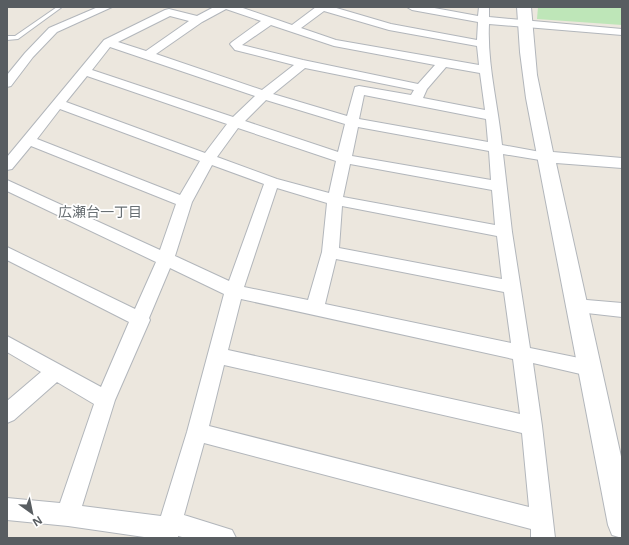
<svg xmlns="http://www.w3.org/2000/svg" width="629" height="545" viewBox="0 0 629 545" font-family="'Noto Sans','Noto Sans JP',sans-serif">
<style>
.green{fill:#bee6b8}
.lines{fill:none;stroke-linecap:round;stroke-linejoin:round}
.service-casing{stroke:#b2b6bb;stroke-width:2}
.minor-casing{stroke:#b2b6bb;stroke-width:2}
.tertiary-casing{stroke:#b2b6bb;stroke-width:2}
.service{fill:#fff;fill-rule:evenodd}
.minor{fill:#fff;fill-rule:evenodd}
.tertiary{fill:#fff;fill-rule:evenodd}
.labels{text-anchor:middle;stroke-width:3.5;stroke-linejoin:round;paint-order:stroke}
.neighbourhood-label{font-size:14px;fill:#686f73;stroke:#fff}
</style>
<rect width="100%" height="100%" fill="#ece7de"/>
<path class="green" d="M538 7H622V25L537 19Z"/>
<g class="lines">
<g class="service-casing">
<path id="service" d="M57 7H62L18 39 7 40V36H15Z"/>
</g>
<g class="minor-casing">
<path id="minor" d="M98 7H112L57 32 33 57 11 86 7 87V75L25 53 49 28Z
M214 7H240L292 25 316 7H333L391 24 477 40 478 22 412 10 407 7H429L478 16 479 7H489V17L622 29V35L489 24C487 64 498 105 502 145L546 153 551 154 553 157 551 160 546 161 503 154 512 232 530 348 589 360 596 362 599 368 596 374 589 376 533 363 542 426 555 538H531V529L204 443 184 515 232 530 236 538H186L178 536V538H151L68 526 7 520V498L60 503 94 404 57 382 14 420 7 423V401L41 372 7 352V336L101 387 129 322 7 260V247L135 309 156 262 7 191V180L160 250 176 204 31 146 12 169 7 170V157L104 40 165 10 169 9 197 16ZM226 9 261 21 232 42 230 44 235 50 294 65 262 90 156 54 202 22ZM324 11 389 30 477 46 479 65 336 40 301 28ZM170 16 189 21 146 51 118 42ZM271 25 334 46 435 65 418 84 303 60 242 45ZM110 47 255 96 233 117 92 70ZM446 67 480 73 485 110 423 98 427 89ZM305 68 414 90 411 95 359 86 355 87 347 116 273 94ZM87 76 227 124 205 153 66 102ZM364 95 486 119 488 142 359 119ZM266 100 345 124 338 152 245 121ZM60 109 200 161 180 195 37 139ZM358 127 489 151 491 180 352 156ZM238 128 336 161 329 193 277 179 217 157ZM350 164 492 190 495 225 343 197ZM212 165 264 184 229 281 175 256 192 202ZM277 188 327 203 322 252 308 300 244 287ZM342 206 497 236 502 279 339 248ZM336 259 504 292 511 343 325 304ZM170 268 224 294 187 432 161 516 82 506 115 400 150 320 149 318ZM241 299 513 359 520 414 228 350ZM224 365 522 433 529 507 209 426Z
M575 299 622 303V317L569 311 566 306 569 301Z"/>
</g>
<g class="tertiary-casing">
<path id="tertiary" d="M517 7H531L537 75 553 152 622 158V168L556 163 622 461V538L612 535 608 525 526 98 520 52Z"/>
</g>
<use href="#service" class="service"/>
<use href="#minor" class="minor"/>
<use href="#tertiary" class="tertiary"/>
</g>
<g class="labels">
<g class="neighbourhood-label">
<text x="100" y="217">広瀬台一丁目</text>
</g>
</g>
<rect width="629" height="545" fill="none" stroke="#585d61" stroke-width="16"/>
<g transform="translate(32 513) rotate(147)" stroke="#ffffff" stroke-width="3" paint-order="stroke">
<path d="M0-3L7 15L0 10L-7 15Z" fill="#585d61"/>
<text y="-6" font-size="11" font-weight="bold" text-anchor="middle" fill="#585d61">N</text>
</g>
</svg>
